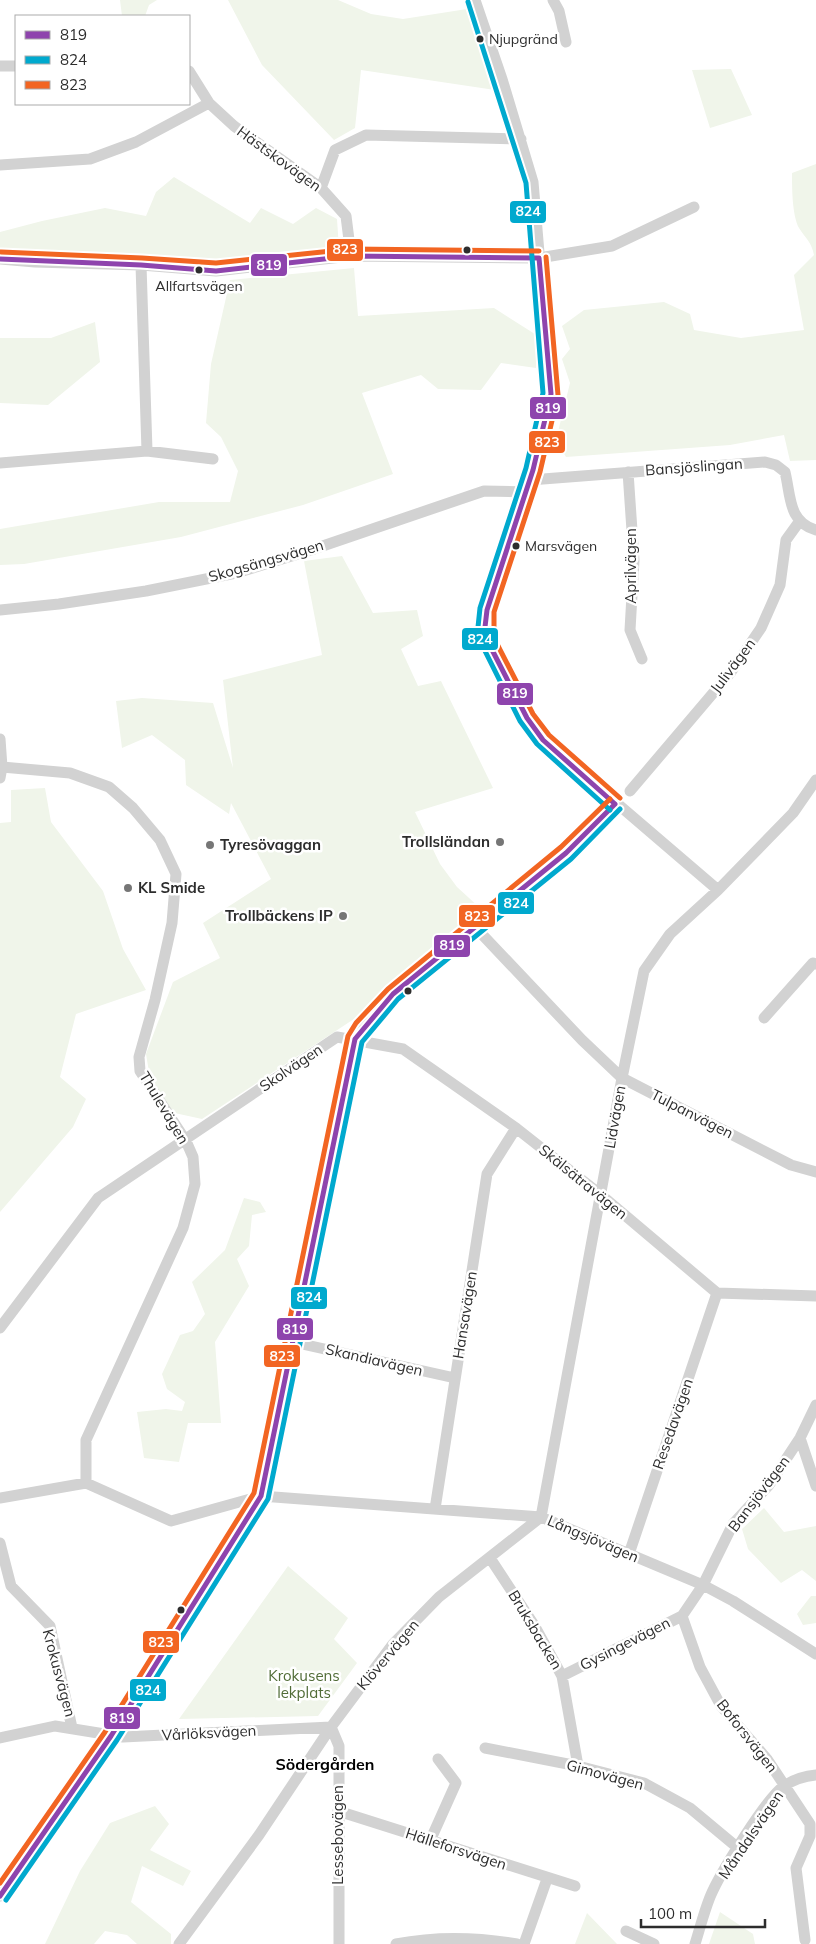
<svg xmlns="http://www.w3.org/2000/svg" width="816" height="1944" viewBox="0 0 816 1944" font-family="Mulish,sans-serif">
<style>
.green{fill:#f0f5ea}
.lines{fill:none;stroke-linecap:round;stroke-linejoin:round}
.minor{stroke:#d2d2d2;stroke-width:11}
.bus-1-casing{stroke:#fff;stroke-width:9}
.bus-2-casing{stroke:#fff;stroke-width:9}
.bus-3-casing{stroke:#fff;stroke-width:9}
.bus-1{stroke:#8e44ad;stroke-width:5}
.bus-2{stroke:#00a9ce;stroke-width:5}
.bus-3{stroke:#f26522;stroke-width:5}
.bus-dot{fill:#2d2d2d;stroke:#fff;stroke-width:2}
.poi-dot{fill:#767676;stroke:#fff;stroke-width:2}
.labels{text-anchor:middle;stroke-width:5;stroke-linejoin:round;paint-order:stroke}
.bus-label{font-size:14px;fill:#2d2d2d;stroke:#fff;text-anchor:start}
.street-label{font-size:15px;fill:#2d2d2d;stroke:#fff}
.poi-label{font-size:15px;font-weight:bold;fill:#2d2d2d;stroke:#fff;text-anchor:end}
.park-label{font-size:15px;fill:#516c37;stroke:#fff}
.neighbourhood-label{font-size:16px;font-weight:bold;fill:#000;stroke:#fff}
.line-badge{stroke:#fff;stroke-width:2}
.badge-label{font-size:14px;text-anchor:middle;font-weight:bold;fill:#fff}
</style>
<rect width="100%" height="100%" fill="#fff"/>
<path class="green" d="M120 0H157L149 5 145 16H122Z
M228 0H338L371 14 403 19 467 9 495 90 361 70 355 128 334 140 262 65Z
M731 69 752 115 710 128 692 70Z
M816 164V460L790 461 784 435 730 445 566 457 556 440 570 383 562 359 570 349 562 326 584 310 664 302 690 314 694 330 741 338 804 330 794 275 814 255C811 241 806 239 799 228 792 215 792 187 792 173Z
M174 177 250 223 261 208 293 224 316 208 337 219 339 249 233 261 0 250V232L42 221 105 208 146 216 156 192Z
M354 268 358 316 494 308 538 336 536 368 501 363 481 390 438 389 421 375 362 393 393 474 303 505 181 537 24 564 0 565V529L159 502H230L238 471 221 437 206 423 211 364 230 280Z
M95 322 100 362 48 405 0 403V338H51Z
M342 556 373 613 417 610 423 636 401 649 418 686 441 681 493 788 415 812 440 864 457 887 480 908 391 981 354 1019 202 1119 170 1112 149 1072 146 1054 173 982 220 958 203 923 271 879 231 803 229 814 186 785 185 760 152 735 122 748 116 701 142 698 213 703 233 768 223 680 322 655 304 561Z
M45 788 51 822 103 891 123 949 146 990 76 1014 60 1077 86 1099 73 1127 0 1212V823L11 822V790Z
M244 1198 260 1202 266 1212 252 1215 249 1246 237 1259 249 1286 215 1342 221 1423H188L179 1462 144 1458 137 1412 166 1409 182 1411 185 1402 167 1389 162 1374 180 1335 193 1331 205 1314 192 1282 225 1250Z
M764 1508 784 1532 816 1526V1581L802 1570 781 1583 748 1549 742 1529Z
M288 1566 348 1618 334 1639 357 1663 318 1716 179 1719Z
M811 1596H816V1623L803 1625 797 1614Z
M155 1806 169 1824 150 1850 191 1871 183 1886 142 1866 131 1902 171 1934V1944H137L127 1935 105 1931 94 1944H45L80 1871 110 1823Z
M720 1912 753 1934 755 1944H709Z
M587 1913 617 1944H575Z"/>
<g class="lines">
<path class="minor" d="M475 0 502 79 533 182 551 394 533 470 487 610 485 627 487 640 527 718 543 740 718 890
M553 0 559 11 566 42
M0 66H16
M189 71 209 103 234 126 321 188 346 216 351 256
M0 165 90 159 136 142 209 103
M321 188 335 150 366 135 521 139
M0 259 35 262 141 265 216 271 351 256 539 258 612 246 694 207
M141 265 147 451
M0 463 147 451 213 459
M628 472 634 560 630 630 642 659
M530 480 765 462 776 465 785 472C791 496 788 522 816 530
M0 610 59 604 146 591 236 573 308 551 484 491 526 492
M0 739 2 767 0 778
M2 767 70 773 109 787 133 808 160 840 176 874 172 923 155 1000 139 1057 140 1071 186 1141 193 1157 195 1184 183 1228 86 1440V1483
M630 791 731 672 761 628 780 585 786 540 799 522
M476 928 582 1040 622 1078 791 1165 816 1172
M764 1018 813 963 816 964
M0 1328 98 1198 337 1037 403 1049 516 1128 601 1195 717 1293 816 1296
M293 1342 455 1378
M800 1438 816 1486
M0 1498 86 1483 171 1521 261 1496 541 1517 703 1585 733 1601 816 1654
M435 1509 487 1174 516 1128
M0 1543 11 1586 50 1626 72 1728
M629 1554 717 1293
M490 1558 534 1625 562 1676 578 1766
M682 1616 700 1667 721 1706 767 1759 810 1824V1836L796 1868 805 1940
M562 1676 682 1616 703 1585 733 1524 769 1485 800 1438 816 1405
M0 1738 55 1726 123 1737 331 1727 339 1746V1944
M485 1748 578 1766 644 1783 690 1808 738 1848
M338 1811 575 1886
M430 1841 456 1783 438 1759
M0 1896 111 1736 261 1496 355 1039 362 1028 393 994 566 853 615 804
M626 1931 654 1944
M179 1944 259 1835 331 1727 393 1644 439 1597 541 1517 622 1078 644 971 670 934 718 890 793 813 816 780
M396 1944C437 1936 476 1937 517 1944
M524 1944 547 1879
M695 1944C700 1928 704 1912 710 1897 719 1875 766 1798 784 1786 793 1780 805 1776 816 1775"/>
<g class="bus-1-casing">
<path id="bus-1" d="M539 258 551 394 533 470 487 610 485 627 487 640 527 718 543 740 615 804
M0 259 141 265 216 271 351 256 539 258
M0 1896 111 1736 261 1496 355 1039 393 994 566 853 615 804"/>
</g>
<g class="bus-2-casing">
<path id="bus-2" d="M468 2 526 183 543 393 526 468 480 608 478 627 480 641 520 721 537 744 610 810
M6 1900 117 1740 268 1499 362 1042 398 999 571 859 620 809"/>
</g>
<g class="bus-3-casing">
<path id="bus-3" d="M1 252 142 258 216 263 351 249 539 251
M546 257 558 395 540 472 494 612V638L533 714 549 735 620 798
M0 1883 105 1732 254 1493 348 1036 356 1023 388 989 561 847 610 799"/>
</g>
<use href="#bus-1" class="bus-1"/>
<use href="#bus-2" class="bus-2"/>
<use href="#bus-3" class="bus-3"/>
</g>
<g class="bus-dot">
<circle cx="480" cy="39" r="4.5"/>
<circle cx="467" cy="250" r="4.5"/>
<circle cx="199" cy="270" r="4.5"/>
<circle cx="516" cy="546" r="4.5"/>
<circle cx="408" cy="991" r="4.5"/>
<circle cx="181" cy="1610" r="4.5"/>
</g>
<g class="poi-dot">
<circle cx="500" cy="842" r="5"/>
<circle cx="210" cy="845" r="5"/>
<circle cx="128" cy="888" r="5"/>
<circle cx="343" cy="916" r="5"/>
</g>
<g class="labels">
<g class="bus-label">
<text x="489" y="44">Njupgränd</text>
<text x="199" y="291" text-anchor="middle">Allfartsvägen</text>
<text x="525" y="551">Marsvägen</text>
</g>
<g class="street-label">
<text transform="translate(279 159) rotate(36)" y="5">Hästskovägen</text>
<text transform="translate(694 467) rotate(-4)" y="5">Bansjöslingan</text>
<text transform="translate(266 561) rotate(-16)" y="5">Skogsängsvägen</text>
<text transform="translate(631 566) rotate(-90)" y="5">Aprilvägen</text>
<text transform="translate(733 666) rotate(-53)" y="5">Julivägen</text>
<text transform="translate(291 1068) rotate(-34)" y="5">Skolvägen</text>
<text transform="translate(164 1108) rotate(59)" y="5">Thulevägen</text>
<text transform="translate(692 1114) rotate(27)" y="5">Tulpanvägen</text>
<text transform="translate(615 1117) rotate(-80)" y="5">Lidvägen</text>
<text transform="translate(583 1182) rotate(39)" y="5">Skälsätravägen</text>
<text transform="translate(465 1315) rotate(-81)" y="5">Hansavägen</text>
<text transform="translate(374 1360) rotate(13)" y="5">Skandiavägen</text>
<text transform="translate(673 1424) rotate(-71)" y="5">Resedavägen</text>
<text transform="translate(759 1494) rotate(-53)" y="5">Bansjövägen</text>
<text transform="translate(593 1539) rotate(23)" y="5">Långsjövägen</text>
<text transform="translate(535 1630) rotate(59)" y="5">Bruksbacken</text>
<text transform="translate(625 1644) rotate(-27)" y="5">Gysingevägen</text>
<text transform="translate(388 1655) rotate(-50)" y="5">Klövervägen</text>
<text transform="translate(59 1673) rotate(75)" y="5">Krokusvägen</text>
<text transform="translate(209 1733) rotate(-3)" y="5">Vårlöksvägen</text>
<text transform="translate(747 1736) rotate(52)" y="5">Boforsvägen</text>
<text transform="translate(605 1775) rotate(15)" y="5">Gimovägen</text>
<text transform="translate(338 1835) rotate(-90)" y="5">Lessebovägen</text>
<text transform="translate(751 1835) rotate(-56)" y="5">Måndalsvägen</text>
<text transform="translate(456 1849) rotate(18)" y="5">Hälleforsvägen</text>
</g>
<g class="poi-label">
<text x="490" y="847">Trollsländan</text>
<text x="220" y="850" text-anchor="start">Tyresövaggan</text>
<text x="138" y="893" text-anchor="start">KL Smide</text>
<text x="333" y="921">Trollbäckens IP</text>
</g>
<g class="park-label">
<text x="304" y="1681">Krokusens<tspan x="304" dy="17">lekplats</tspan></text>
</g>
<g class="neighbourhood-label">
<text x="325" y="1770">Södergården</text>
</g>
</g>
<g class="line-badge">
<rect x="509" y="200" width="38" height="24" rx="5" fill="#00a9ce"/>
<rect x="326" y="238" width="38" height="24" rx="5" fill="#f26522"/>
<rect x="250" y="253" width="38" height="24" rx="5" fill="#8e44ad"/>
<rect x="529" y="396" width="38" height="24" rx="5" fill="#8e44ad"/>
<rect x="528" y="430" width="38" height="24" rx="5" fill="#f26522"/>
<rect x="461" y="627" width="38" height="24" rx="5" fill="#00a9ce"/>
<rect x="496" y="682" width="38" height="24" rx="5" fill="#8e44ad"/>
<rect x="497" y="891" width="38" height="24" rx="5" fill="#00a9ce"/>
<rect x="458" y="904" width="38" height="24" rx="5" fill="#f26522"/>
<rect x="433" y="934" width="38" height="24" rx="5" fill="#8e44ad"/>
<rect x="290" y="1286" width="38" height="24" rx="5" fill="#00a9ce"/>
<rect x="276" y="1317" width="38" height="24" rx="5" fill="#8e44ad"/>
<rect x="263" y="1344" width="38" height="24" rx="5" fill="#f26522"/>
<rect x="142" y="1630" width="38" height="24" rx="5" fill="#f26522"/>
<rect x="129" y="1678" width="38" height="24" rx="5" fill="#00a9ce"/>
<rect x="103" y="1706" width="38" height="24" rx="5" fill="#8e44ad"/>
</g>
<g class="badge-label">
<text x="528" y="216">824</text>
<text x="345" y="254">823</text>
<text x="269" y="270">819</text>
<text x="548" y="413">819</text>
<text x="547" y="447">823</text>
<text x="480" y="644">824</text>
<text x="515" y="698">819</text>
<text x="516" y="908">824</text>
<text x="477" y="921">823</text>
<text x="452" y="950">819</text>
<text x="309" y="1302">824</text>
<text x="295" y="1334">819</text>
<text x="282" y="1361">823</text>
<text x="161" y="1647">823</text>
<text x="148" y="1695">824</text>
<text x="122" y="1723">819</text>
</g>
<rect x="15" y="15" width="175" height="90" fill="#ffffff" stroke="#ababab"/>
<rect x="25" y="31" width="25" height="8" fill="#8e44ad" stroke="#ababab"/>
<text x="60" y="40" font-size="15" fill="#2d2d2d">819</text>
<rect x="25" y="56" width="25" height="8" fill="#00a9ce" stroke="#ababab"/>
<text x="60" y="65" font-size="15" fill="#2d2d2d">824</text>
<rect x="25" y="81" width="25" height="8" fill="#f26522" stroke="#ababab"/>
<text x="60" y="90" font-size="15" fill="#2d2d2d">823</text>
<path d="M641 1919v8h124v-8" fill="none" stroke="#2d2d2d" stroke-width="2.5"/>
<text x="648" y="1919" font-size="15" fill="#2d2d2d" stroke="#ffffff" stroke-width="4" paint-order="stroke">100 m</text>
</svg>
